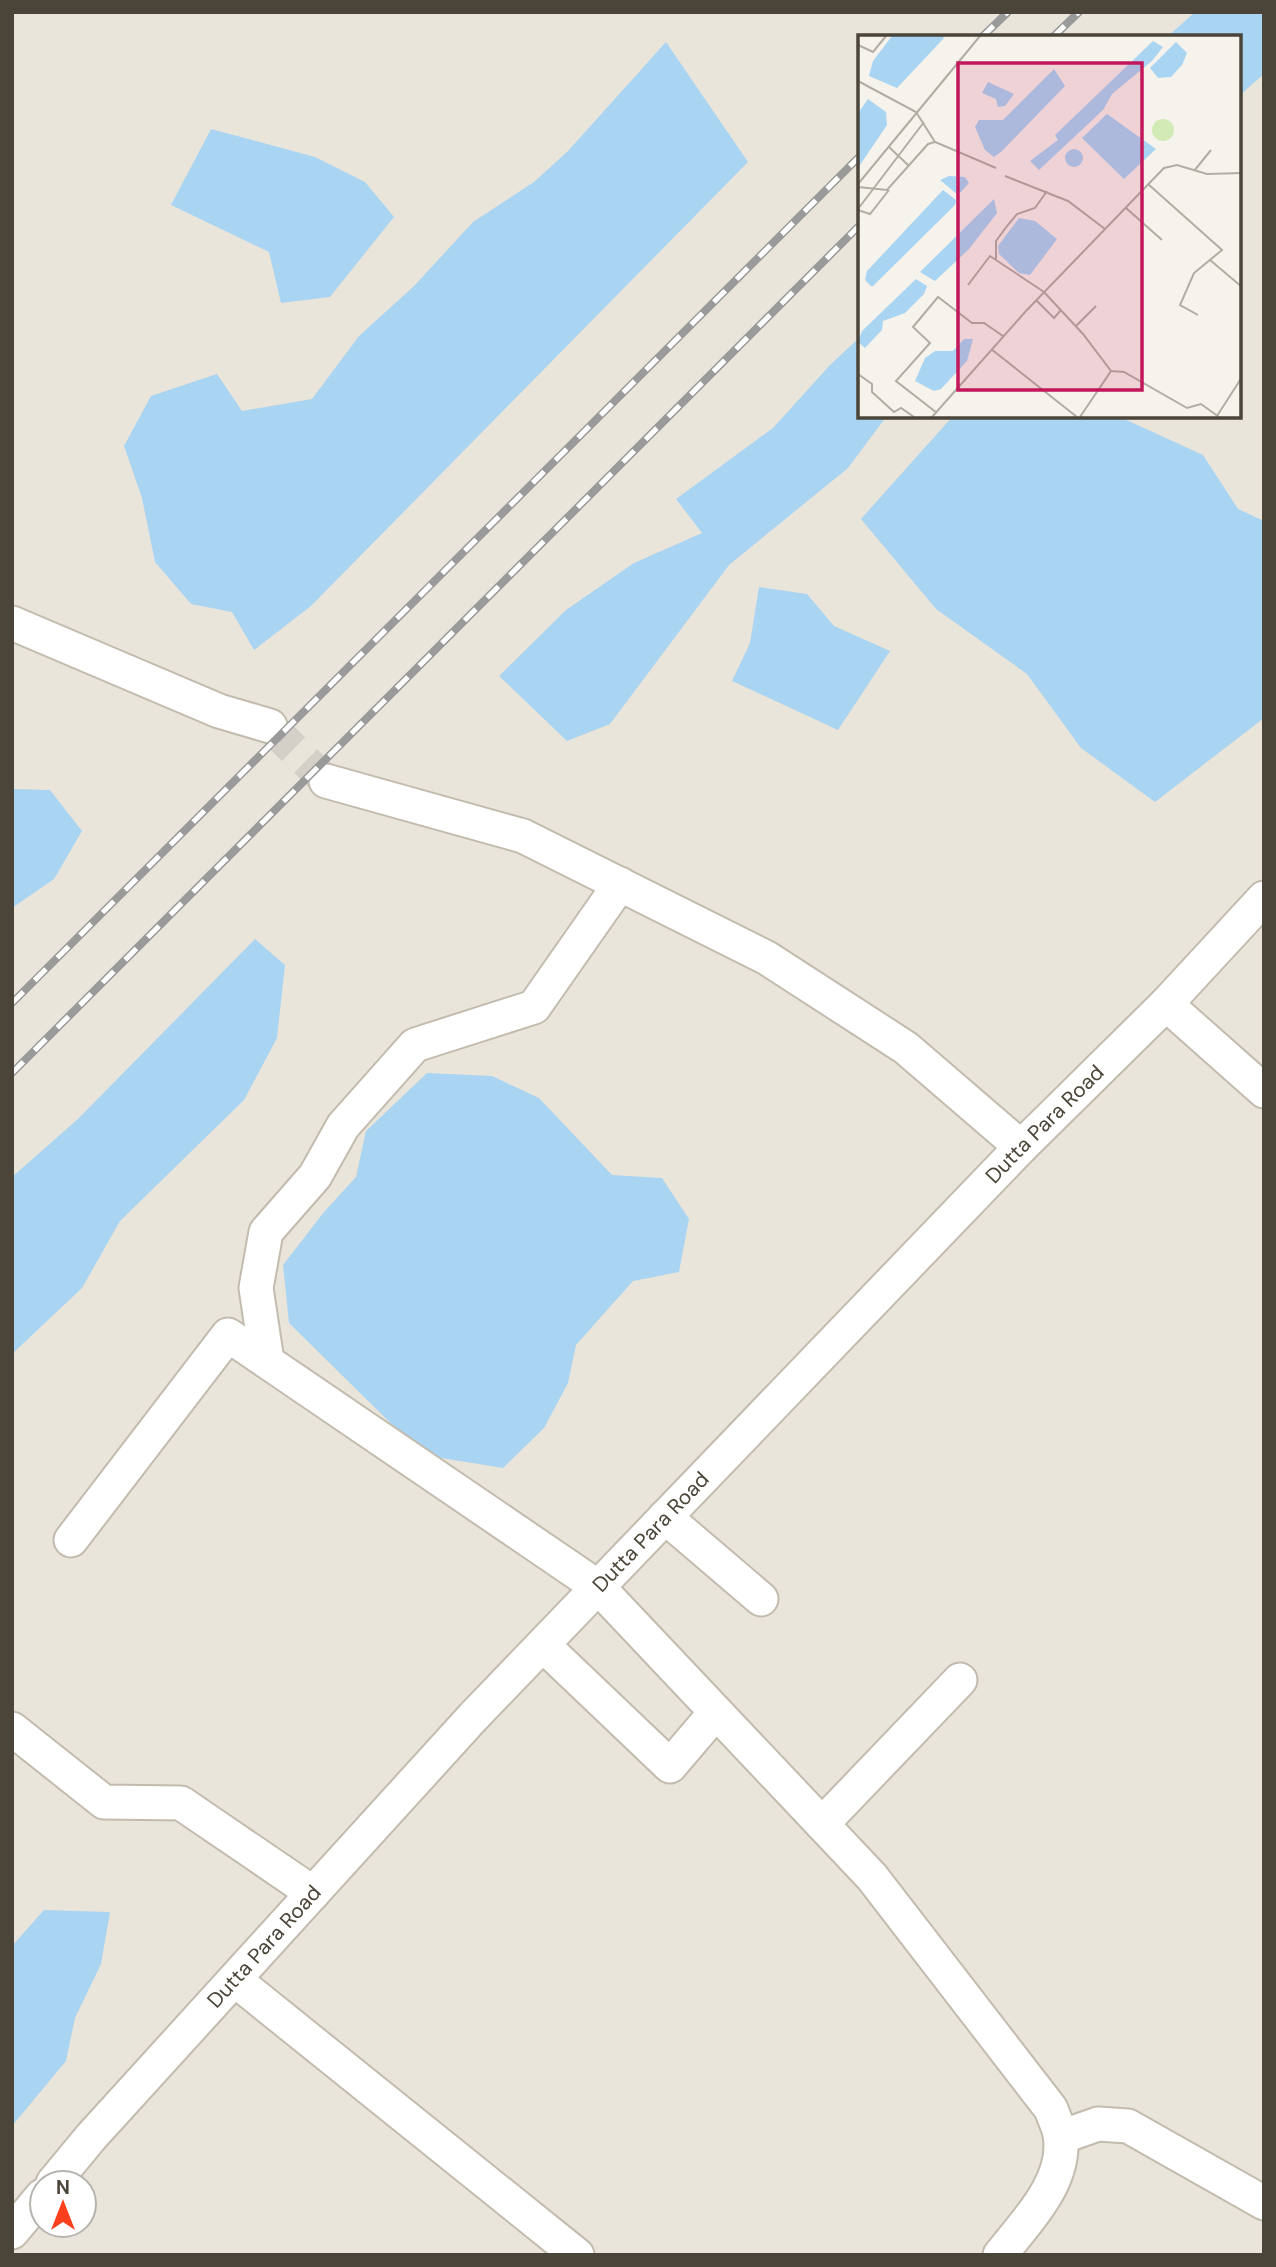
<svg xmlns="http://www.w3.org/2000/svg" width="1276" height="2267" viewBox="0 0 1276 2267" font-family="'DM Sans',sans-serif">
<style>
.residential{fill:#eae5da;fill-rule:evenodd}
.water{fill:#a9d4f2}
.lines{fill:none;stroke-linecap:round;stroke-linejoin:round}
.minor-tunnel{stroke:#d4d0c8;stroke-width:33;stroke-dasharray:33 17;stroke-linecap:butt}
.minor-casing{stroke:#c2bbae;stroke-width:37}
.minor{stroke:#fff;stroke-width:33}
.rail-casing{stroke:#9a9a9a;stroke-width:8}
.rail{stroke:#fff;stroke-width:5;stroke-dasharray:16;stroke-linecap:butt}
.labels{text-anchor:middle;stroke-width:5;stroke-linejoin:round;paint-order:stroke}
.street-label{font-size:21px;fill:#4b4439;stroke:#fff}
.inset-road{fill:none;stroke:#b2ada4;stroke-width:2}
.view{fill:#c2185b;fill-opacity:0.15;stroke:#c2185b;stroke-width:3.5}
.inset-edge{fill:none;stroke:#4b4439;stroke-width:3.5}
</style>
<rect width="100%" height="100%" fill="#f6f3ec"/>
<path class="residential" d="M12 12H1264V2255H12ZM860 37H1239V416H860ZM42 2183H84V2225H42Z"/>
<path class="water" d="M1195 12H1264V74L1239 96V37H1167Z
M666 42 748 162 311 606 254 650 232 612 191 604 155 562 142 498 124 446 151 396 217 374 242 411 312 399 359 336 414 286 473 222 534 182 568 151Z
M211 129 315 157 365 182 394 217 330 297 281 303 269 252 171 205Z
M859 338 860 416 886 417 848 468 729 565 610 724 567 741 499 676 566 610 634 563 702 533 676 499 773 428 830 365Z
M953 416 1120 417 1203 455 1238 509 1264 521V718L1155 802 1081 748 1027 674 936 609 861 519Z
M759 587 807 594 834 626 890 651 838 730 732 681 750 643Z
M12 789 50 790 82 831 54 879 12 908Z
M255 939 285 965 277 1038 244 1100 120 1221 82 1288 12 1354V1177L78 1119Z
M427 1073 492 1076 539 1098 612 1175 662 1178 689 1219 679 1272 633 1281 576 1345 568 1383 544 1428 503 1468 423 1455 289 1323 283 1265 324 1212 356 1177 366 1131Z
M44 1910 110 1912 101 1964 75 2018 66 2061 12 2126V1946Z"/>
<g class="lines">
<path class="minor-tunnel" d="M270 726 326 781"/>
<g class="minor-casing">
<g id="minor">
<path d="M12 623 219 711 270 726"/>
<path d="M326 781 523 836 767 958 906 1048 1021 1147"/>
<path d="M1166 1004 1264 1091"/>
<path d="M267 1361 256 1288 266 1232 315 1176 343 1126 415 1045 534 1007 620 884"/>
<path d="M665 1517 761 1599"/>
<path d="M71 1540 228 1335 598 1587 872 1877 1051 2109C1054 2118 1059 2127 1060 2135 1068 2181 1025 2223 1000 2255"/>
<path d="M543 1645 670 1766 716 1712"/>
<path d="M12 1729 104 1802 181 1803 313 1893"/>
<path d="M822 1824 960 1680"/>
<path d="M235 1980 577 2255"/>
<path d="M1061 2137 1098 2124 1128 2126 1264 2203"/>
<path id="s1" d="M53 2183 91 2137 473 1717 1021 1147 1166 1004 1264 898"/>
<path d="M12 2232 42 2196"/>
</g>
</g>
<use href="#minor" class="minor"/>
<g class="rail-casing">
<path id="rail" d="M982 37 1008 12
M1053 37 1079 12
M12 1003 860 156
M12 1073 860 225"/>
</g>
<use href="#rail" class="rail"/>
</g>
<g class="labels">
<g class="street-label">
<text dy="7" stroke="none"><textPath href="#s1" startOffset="1451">Dutta Para Road</textPath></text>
<text dy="7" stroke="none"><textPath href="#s1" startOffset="884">Dutta Para Road</textPath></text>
<text dy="7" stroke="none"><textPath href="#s1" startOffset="317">Dutta Para Road</textPath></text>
</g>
</g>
<g transform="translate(858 35)">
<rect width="383" height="383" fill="#f6f3ec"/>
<path d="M294 95a11 11 0 1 1 22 0a11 11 0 1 1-22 0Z" fill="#d2eab5"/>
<path d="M34 1H85L86 3 39 53 11 41 15 26ZM295 6 305 12 294 26 254 59 245 75 181 135 172 126 200 105 197 100ZM318 7 329 18 324 30 313 42 300 43 292 33ZM196 34 207 51 144 116 136 122 127 115 117 92 121 85H145ZM130 47 156 59 147 71 140 72 138 64 124 58ZM10 64 28 77 29 90 0 133V78ZM249 79 298 114 266 144 224 103ZM207 123a9 9 0 1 1 18 0a9 9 0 1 1-18 0ZM91 141 107 142 111 148 100 160 82 145ZM85 155 98 165 97 170 14 252 7 245 9 236ZM136 164 139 178 111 214 77 246 62 237ZM161 183 177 186 199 204 172 240 161 238 141 219 140 211ZM58 244 69 251 66 259 47 278 25 286 24 295 7 313 0 307 4 296ZM106 304H115L109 326 83 354 76 356 57 346 67 323 77 316H95Z" fill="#a9d4f2"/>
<path class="inset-road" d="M0 10 15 17 28 1M0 46 58 77 77 107 138 133M30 111 51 131M336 136 353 115M147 141 210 166 247 194M0 149 122 1M290 149 364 215 336 238 322 270 340 280M0 152 29 155 70 109 77 107M268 173 304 205M0 174 66 87M0 175 12 179 31 155M138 224V206L149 191 159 179 177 173 189 156M352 225 384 252M110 250 132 221 186 257 225 299 253 336 222 382M178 265 196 283 203 275M218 291 238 271M133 314 219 382M253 336 266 337 329 373 343 369 361 382M0 339 14 349V357L36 377 43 373 56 382M79 378 38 346 72 308 55 292 80 262 114 288H126L145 301M359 381 384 342M74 382 168 276 306 133 319 130 349 139 384 138"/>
<path class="view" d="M100 28H284V355H100Z"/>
<rect width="383" height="383" class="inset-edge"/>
</g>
<rect width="1276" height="2267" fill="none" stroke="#4b4439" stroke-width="28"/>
<g transform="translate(63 2204)"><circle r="33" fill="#ffffff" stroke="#b7b4b0" stroke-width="2"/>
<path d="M0-5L12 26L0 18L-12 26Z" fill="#fc3f1d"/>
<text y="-10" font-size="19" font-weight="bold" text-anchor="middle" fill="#4b4439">N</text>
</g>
</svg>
